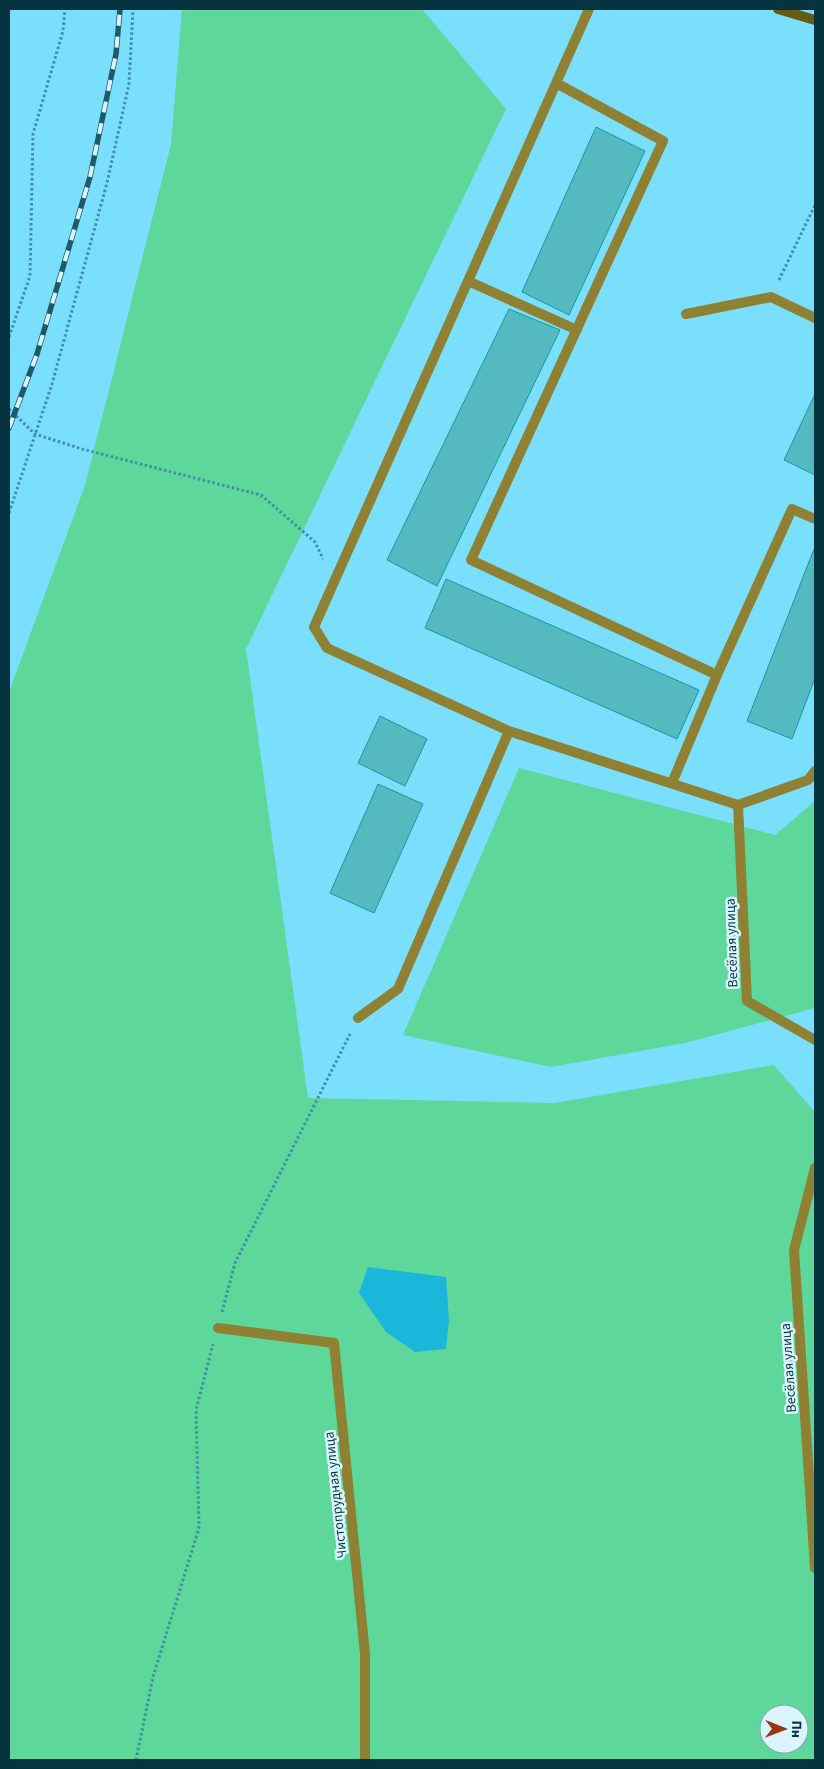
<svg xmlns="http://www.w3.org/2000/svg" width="824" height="1769" viewBox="0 0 824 1769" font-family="'Source Sans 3',sans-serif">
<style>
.green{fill:#5ed79b;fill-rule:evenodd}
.water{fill:#1bb7da}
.building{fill:#54babf;stroke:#149a9e}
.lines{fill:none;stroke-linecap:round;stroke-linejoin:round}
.path{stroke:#428ea3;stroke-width:3;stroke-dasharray:2.5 2.5;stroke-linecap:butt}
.lane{stroke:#8e8134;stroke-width:10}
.street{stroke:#8e8134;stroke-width:10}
.secondary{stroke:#675b13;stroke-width:10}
.rail-casing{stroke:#1f5a6a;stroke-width:5.5}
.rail{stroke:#daf5fe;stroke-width:4;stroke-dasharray:11;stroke-linecap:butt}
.labels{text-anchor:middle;stroke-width:5;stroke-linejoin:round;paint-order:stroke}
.street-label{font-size:14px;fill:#053440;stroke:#daf5fe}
</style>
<rect width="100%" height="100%" fill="#7adffd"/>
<path class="green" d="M182 9H422L506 109 246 649 308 1098 555 1103 774 1065 815 1112V1760H9V692L85 485 171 144ZM769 1714H799V1744H769Z
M519 768 775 835 815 801V1008L685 1043 551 1067 403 1035Z"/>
<path class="water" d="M368 1267 446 1277 449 1320 446 1349 415 1352 386 1332 359 1293Z"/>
<path class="building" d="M596 127 645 151 569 315 522 292Z
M509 309 560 330 437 586 387 560Z
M815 394V475L784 460Z
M814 549 815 550V678L792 739 747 721Z
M446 579 699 690 677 739 425 628Z
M380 716 427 739 405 786 358 763Z
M378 784 423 804 374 913 330 893Z"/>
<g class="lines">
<path class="path" d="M779 280 815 205
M9 337 30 276 33 134 63 31 65 9
M9 409 35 434 82 449 261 495 315 542 323 559
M9 513 52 384 107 183 129 84 133 9
M222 1312 235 1263 350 1034
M136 1760 153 1677 199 1528 196 1410 213 1344"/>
<path class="lane" d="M556 83 663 141 471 560 717 675 672 783
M468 281 577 330
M686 314 771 297 815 318
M717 675 792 509 815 519
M509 731 738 805 808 780 815 771
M358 1018 398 989 509 731 327 648 314 627 589 9"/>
<path class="street" d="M738 805 747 1001 815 1040
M815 1168 794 1250 815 1568
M218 1328 334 1343 365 1654V1760"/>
<path class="secondary" d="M778 9 815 20"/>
<g class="rail-casing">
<path id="rail" d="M9 428 37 354 90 177 116 54 120 9"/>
</g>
<use href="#rail" class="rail"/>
</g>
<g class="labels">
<g class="street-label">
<text transform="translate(731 943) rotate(-92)" y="5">Весёлая улица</text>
<text transform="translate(788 1368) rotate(-94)" y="5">Весёлая улица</text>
<text transform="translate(335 1495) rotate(-96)" y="5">Чистопрудная улица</text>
</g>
</g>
<rect width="824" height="1769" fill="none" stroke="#053440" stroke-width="20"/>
<g transform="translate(784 1729) rotate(91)"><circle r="24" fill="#daf5fe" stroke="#85a8b2"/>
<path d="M0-4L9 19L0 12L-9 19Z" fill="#9c360e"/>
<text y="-8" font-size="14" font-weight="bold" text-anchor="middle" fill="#053440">Пн</text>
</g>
</svg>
